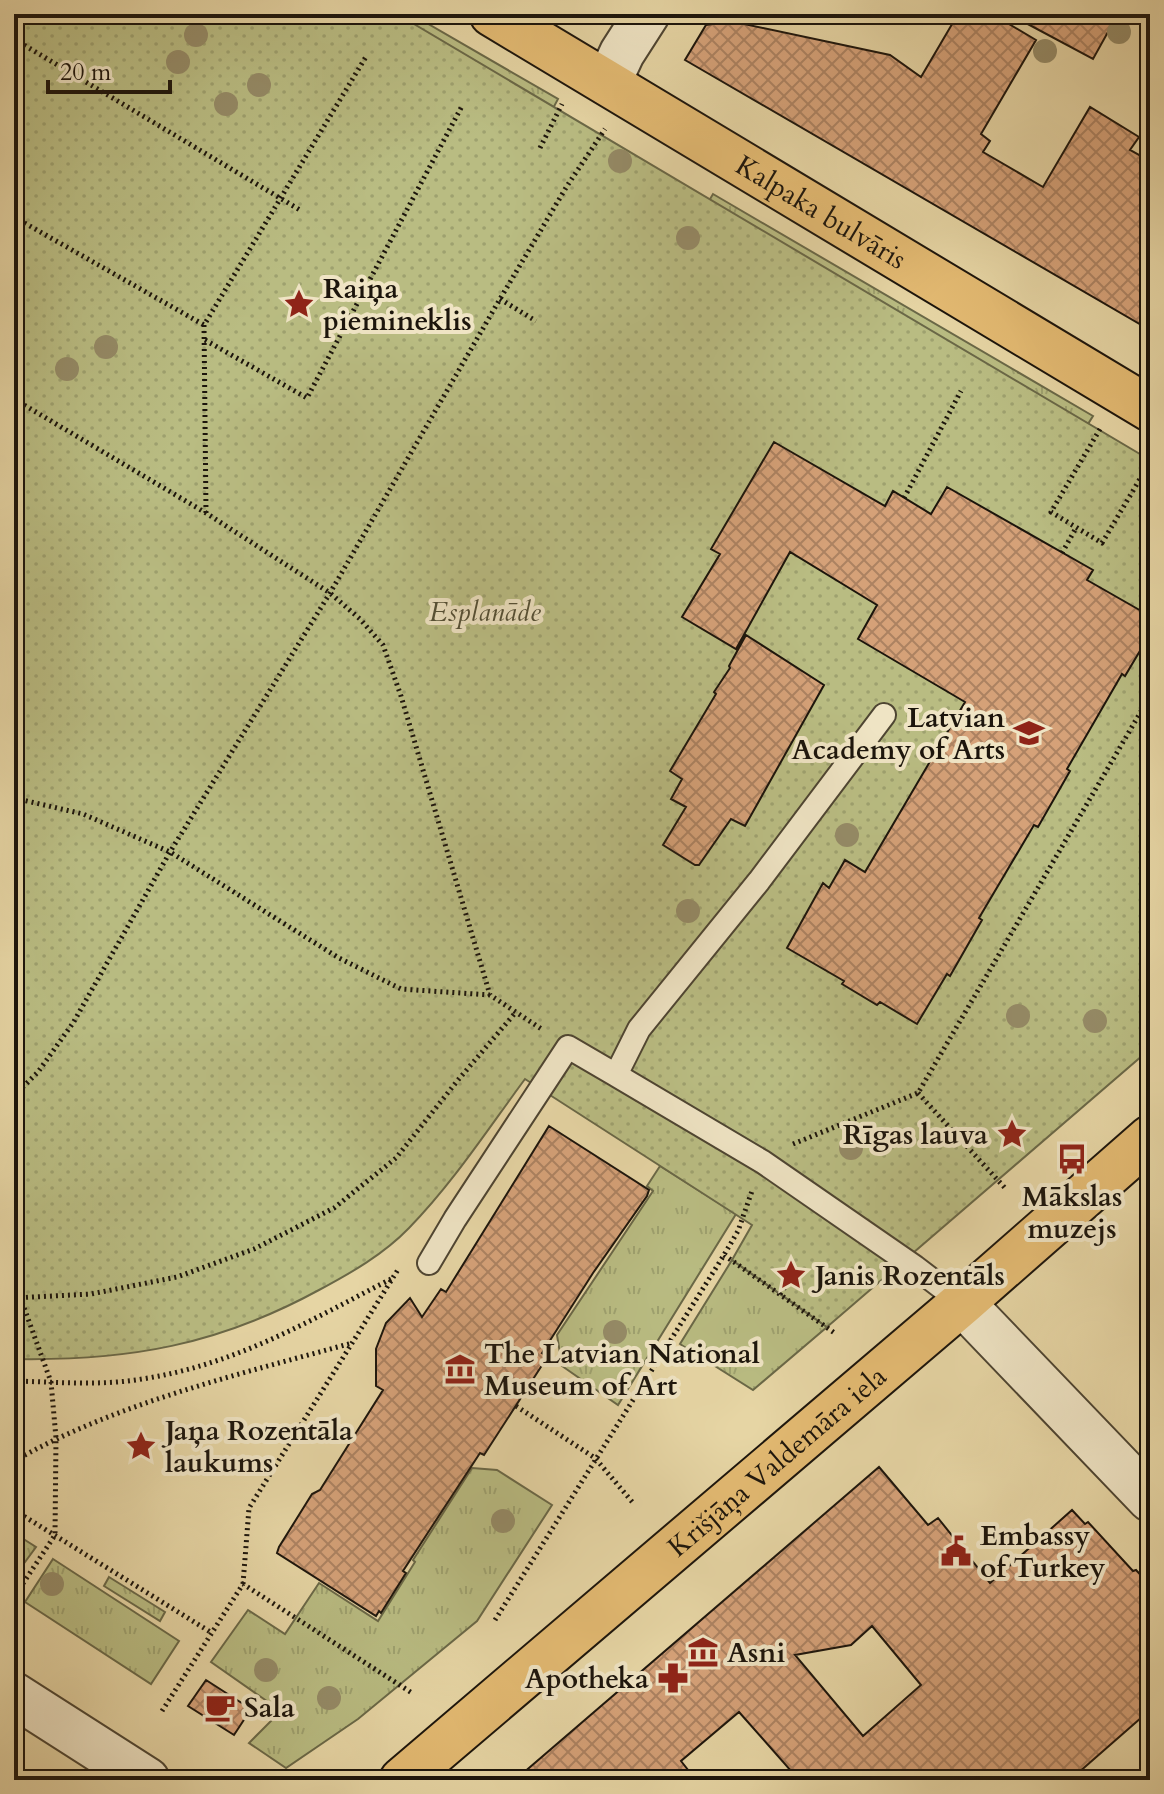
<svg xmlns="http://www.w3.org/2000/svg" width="1164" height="1794" viewBox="0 0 1164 1794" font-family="Cardo,serif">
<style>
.grass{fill:url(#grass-tufts);stroke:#6a6847;stroke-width:2}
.park{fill:url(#park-dots);stroke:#6a6847;stroke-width:2}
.building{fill:url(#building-cross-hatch);stroke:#1c150c;stroke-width:2;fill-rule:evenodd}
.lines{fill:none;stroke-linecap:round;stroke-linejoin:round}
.service-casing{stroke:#4e4532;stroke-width:26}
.minor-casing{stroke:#4e4532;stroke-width:48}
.primary-casing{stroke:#1c150c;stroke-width:48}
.path{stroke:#1c150c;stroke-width:5;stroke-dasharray:2 4;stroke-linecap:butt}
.service{stroke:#efe4c4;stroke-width:22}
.minor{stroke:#efe4c4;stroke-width:44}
.primary{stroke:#e3ba72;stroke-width:44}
.tree{fill:#958b67}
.labels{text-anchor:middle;stroke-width:8;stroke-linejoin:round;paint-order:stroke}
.street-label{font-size:28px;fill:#1c150c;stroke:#efe4c4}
.poi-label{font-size:28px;font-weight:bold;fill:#1c150c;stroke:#efe4c4;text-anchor:start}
.park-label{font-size:28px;font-style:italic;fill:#534f35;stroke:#efe4c4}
</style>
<defs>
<pattern id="grass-tufts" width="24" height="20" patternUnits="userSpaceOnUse" patternTransform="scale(2)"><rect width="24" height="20" fill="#b9bc82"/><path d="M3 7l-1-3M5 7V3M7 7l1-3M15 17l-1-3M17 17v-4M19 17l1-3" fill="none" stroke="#9ea16f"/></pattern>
<pattern id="park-dots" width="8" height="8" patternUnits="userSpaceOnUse" patternTransform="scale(2)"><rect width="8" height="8" fill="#b9bc82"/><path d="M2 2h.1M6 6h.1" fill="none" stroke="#9ea16f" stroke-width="1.8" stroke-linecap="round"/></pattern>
<pattern id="building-cross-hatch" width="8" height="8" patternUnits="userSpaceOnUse" patternTransform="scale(2)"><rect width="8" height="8" fill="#d5a178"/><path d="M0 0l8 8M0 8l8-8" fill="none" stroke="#ac8261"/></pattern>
</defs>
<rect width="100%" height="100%" fill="#e6d5a4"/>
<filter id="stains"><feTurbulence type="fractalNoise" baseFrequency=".0025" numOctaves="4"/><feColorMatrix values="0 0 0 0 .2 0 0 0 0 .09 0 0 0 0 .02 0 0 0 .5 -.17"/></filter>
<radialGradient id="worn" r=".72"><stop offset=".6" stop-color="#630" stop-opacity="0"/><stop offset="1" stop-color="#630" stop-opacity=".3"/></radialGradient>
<path class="grass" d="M341 14H411L558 99 549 116Z
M713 194 1093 416 1078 440 696 223Z
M660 1166 736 1214 618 1405 562 1366 557 1335 653 1191 647 1186Z
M732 1260 827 1327 753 1390 680 1344Z
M472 1468 497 1470 552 1505 477 1621 358 1719 286 1768 249 1743 281 1711 211 1662 248 1610 285 1634 319 1583 378 1621 415 1562 413 1560Z
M14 1533 36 1547 14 1577Z
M53 1559 179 1641 151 1684 25 1602Z
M109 1577 165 1612 160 1621 104 1586Z"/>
<path class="park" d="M14 14H397L1150 460V1049L827 1327 732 1260 752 1225 525 1079C488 1129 453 1183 409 1228 384 1254 351 1273 319 1290 218 1345 129 1361 14 1359Z"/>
<path class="building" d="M958 14H992L1036 40 981 134 990 141 983 152 1043 187 1090 107 1139 137 1130 150 1150 161V330L685 60 706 25 712 24 716 18 890 55 921 77Z
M1009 14H1118L1093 59Z
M774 442 885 506 893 491 931 514 947 487 1093 570 1087 580 1150 616V634L1125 676 1122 674 1067 769 1070 771 1038 827 1034 825 979 918 982 920 950 976 947 974 917 1024 880 1002 877 1005 842 984 844 981 787 948 823 883 829 888 845 860 865 872 965 702 858 639 877 605 790 552 736 649 682 617 720 554 711 549Z
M746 635 824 685 745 826 731 819 699 865H695L663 845 686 807 671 799 682 779 670 771 716 694 714 692 730 668 729 666Z
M549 1126 649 1190 647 1196 593 1273 542 1353 548 1356 484 1455 480 1453 429 1531 403 1571 406 1573 381 1613 379 1611 376 1616 277 1553 279 1547 312 1494 320 1490 383 1390 376 1386V1349L386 1323 410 1298 422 1317 441 1289 446 1292Z
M879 1467 928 1525 938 1518 990 1583 1072 1510 1085 1524 1088 1522 1133 1571 1136 1570 1150 1585V1710L1070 1780H799L739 1712 681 1761 696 1780H515ZM872 1626 921 1685 863 1736 795 1655 851 1645Z
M206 1680 251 1709 234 1735 188 1706Z"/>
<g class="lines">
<g class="service-casing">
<path id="service" d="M884 715 759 881 639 1029 616 1075 763 1162 915 1267 962 1303
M429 1263 455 1219 568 1047 616 1075"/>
</g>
<g class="minor-casing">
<path id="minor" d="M608 83 622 53 647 14
M962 1303 1150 1499
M14 1695 147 1780"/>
</g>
<g class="primary-casing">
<g id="primary">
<path id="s1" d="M492 14 1150 409"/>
<path id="s2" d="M402 1780 962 1303 1150 1138"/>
</g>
</g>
<path class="path" d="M14 39 300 210
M540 148 562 104
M14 217 204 325
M500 299 536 321
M205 340 307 398 462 106
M14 399 206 513 330 593 360 619 383 645 401 696 490 995 543 1030
M1100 429 1051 512 1102 543 1150 462
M904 498 961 391
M206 513 204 325 367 55
M1062 553 1076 528
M14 798 83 814 170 852 339 958 401 989 490 995
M918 1093 1005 1188
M14 1096 38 1072 73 1023 170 852 330 593 500 299 567 186 605 129
M793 1144 918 1093 1150 696
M724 1255 836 1334
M14 1280 51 1382 56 1438 55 1535 14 1597
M780 1294 787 1284
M14 1298 91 1294 177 1277 254 1249 334 1208 396 1158 458 1080 516 1012
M14 1381C57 1382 100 1386 142 1379 235 1365 309 1321 391 1279
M516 1406 595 1458 634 1504
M14 1461C119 1402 237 1375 352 1343
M14 1510 212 1633
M243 1584 249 1508 399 1268
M495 1620 724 1255 738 1231 752 1191
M162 1711 243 1584 412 1693"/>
<use href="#service" class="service"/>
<use href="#minor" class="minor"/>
<use href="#primary" class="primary"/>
</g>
<g class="tree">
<circle cx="1119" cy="32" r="12"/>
<circle cx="196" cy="35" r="12"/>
<circle cx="1045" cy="51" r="12"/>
<circle cx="178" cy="62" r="12"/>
<circle cx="259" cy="85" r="12"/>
<circle cx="226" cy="104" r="12"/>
<circle cx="620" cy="161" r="12"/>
<circle cx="688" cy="238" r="12"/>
<circle cx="106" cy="347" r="12"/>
<circle cx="67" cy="369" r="12"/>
<circle cx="847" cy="835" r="12"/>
<circle cx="688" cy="911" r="12"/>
<circle cx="1018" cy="1016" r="12"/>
<circle cx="1095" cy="1021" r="12"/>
<circle cx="851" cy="1148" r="12"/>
<circle cx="615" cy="1332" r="12"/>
<circle cx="503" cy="1521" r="12"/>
<circle cx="52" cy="1584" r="12"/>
<circle cx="266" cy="1670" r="12"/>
<circle cx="329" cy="1698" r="12"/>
</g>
<defs>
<g id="sight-bare" transform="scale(2.4)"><path d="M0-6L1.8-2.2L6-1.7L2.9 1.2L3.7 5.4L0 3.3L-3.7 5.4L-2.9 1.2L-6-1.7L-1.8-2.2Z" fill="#8f2418" stroke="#efe4c4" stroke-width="2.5" paint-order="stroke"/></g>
<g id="university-bare" transform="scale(2.4)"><path d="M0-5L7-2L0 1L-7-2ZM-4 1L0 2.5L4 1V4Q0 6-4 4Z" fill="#8f2418" stroke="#efe4c4" stroke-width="2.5" paint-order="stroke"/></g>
<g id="bus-bare" transform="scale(2.4)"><path d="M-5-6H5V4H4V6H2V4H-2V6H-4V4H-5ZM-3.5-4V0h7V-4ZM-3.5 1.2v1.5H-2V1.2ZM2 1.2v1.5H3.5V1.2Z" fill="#8f2418" stroke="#efe4c4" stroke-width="2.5" paint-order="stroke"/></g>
<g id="museum-bare" transform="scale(2.4)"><path d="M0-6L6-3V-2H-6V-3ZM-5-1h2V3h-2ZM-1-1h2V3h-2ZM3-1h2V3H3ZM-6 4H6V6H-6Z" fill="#8f2418" stroke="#efe4c4" stroke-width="2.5" paint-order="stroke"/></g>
<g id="civic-bare" transform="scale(2.4)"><path d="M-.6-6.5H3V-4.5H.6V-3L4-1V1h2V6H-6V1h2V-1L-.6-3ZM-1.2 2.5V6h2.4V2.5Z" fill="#8f2418" stroke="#efe4c4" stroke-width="2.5" paint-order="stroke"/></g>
<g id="pharmacy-bare" transform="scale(2.4)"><path d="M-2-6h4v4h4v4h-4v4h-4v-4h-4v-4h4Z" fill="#8f2418" stroke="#efe4c4" stroke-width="2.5" paint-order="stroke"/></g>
<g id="cafe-bare" transform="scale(2.4)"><path d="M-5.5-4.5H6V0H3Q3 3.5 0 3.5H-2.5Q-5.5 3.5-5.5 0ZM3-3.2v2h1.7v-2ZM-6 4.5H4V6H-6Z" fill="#8f2418" stroke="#efe4c4" stroke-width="2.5" paint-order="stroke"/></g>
</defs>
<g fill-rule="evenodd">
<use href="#sight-bare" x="299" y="304"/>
<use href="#university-bare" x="1029" y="733"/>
<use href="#sight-bare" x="1012" y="1134"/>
<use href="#bus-bare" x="1072" y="1159"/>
<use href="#sight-bare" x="791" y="1275"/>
<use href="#museum-bare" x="460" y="1369"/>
<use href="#sight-bare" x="141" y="1446"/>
<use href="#civic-bare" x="956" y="1551"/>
<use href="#museum-bare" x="703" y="1652"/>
<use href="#pharmacy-bare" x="673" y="1678"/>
<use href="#cafe-bare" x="220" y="1707"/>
</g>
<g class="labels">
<g class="street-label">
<text dy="10" stroke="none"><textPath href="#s1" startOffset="384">Kalpaka bulvāris</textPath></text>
<text dy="10" stroke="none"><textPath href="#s2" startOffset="492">Krišjāņa Valdemāra iela</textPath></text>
</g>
<g class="poi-label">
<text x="323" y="298">Raiņa<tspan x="323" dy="32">piemineklis</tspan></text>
<text x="1005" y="727" text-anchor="end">Latvian<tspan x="1005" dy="32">Academy of Arts</tspan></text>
<text x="988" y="1144" text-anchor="end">Rīgas lauva</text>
<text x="1072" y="1206" text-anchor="middle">Mākslas<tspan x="1072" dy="32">muzejs</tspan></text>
<text x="815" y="1285">Janis Rozentāls</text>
<text x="484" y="1363">The Latvian National<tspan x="484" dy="32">Museum of Art</tspan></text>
<text x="165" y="1440">Jaņa Rozentāla<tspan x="165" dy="32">laukums</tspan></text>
<text x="980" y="1545">Embassy<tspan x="980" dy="32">of Turkey</tspan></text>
<text x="727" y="1662">Asni</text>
<text x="649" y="1688" text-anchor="end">Apotheka</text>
<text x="244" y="1717">Sala</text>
</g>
<g class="park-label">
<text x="485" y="621">Esplanāde</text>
</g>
</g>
<rect width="1164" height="1794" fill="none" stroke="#e6d5a4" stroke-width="48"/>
<rect x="16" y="16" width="1132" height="1762" fill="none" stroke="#1c150c" stroke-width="4"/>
<rect x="24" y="24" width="1116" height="1746" fill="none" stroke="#1c150c" stroke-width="2"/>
<path d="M48 80v12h122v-12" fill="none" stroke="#1c150c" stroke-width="4"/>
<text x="60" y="80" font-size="24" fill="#1c150c" stroke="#efe4c4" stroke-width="6" paint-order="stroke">20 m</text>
<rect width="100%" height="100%" filter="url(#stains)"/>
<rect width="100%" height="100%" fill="url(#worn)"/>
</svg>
